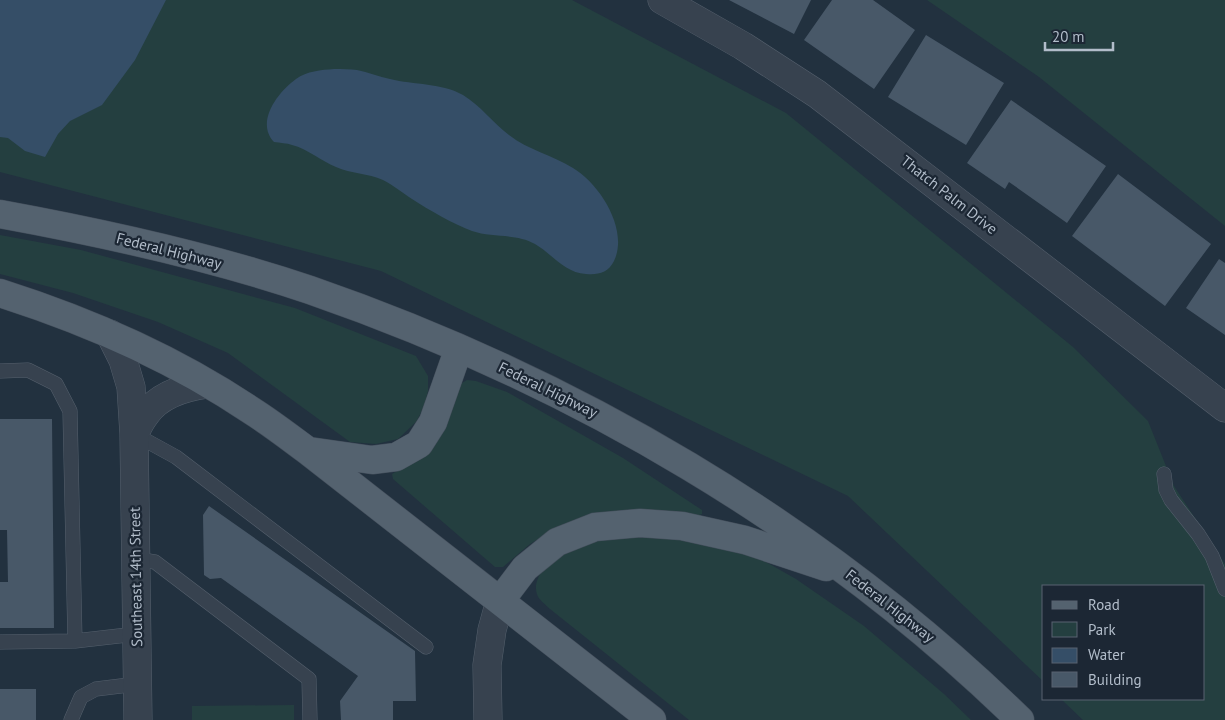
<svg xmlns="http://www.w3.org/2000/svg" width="1225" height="720" viewBox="0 0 1225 720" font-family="'PT Sans',sans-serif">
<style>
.green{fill:#243f40}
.water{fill:#354e67}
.building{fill:#485868}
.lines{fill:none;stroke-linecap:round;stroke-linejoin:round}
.lane-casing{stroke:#55606d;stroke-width:15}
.street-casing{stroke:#55606d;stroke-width:29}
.primary-casing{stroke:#434e5b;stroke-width:29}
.lane{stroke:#37424f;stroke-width:14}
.street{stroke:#37424f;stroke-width:28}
.primary{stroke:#54626f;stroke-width:28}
.labels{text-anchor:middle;stroke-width:4.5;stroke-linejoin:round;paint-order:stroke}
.street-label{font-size:15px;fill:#b2bdca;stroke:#1c2734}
</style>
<rect width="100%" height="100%" fill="#22313f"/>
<path class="green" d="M0 0H572L786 113 1073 347 1148 421 1174 486 1225 564V720H1083L1061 699H1204V586H1044V682L848 496 381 271 0 172Z
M927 0H1225V226L1039 77Z
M0 235 81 250 295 308 416 356 428 376V391L424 407 416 422 398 439 376 444 350 442 228 353 158 322 73 293 0 274Z
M467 380 476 381 507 392 623 458 702 510V514L697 516 586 518 560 526 530 544 503 567H495L393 479 392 474 404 467 436 435 462 383Z
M611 536 689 537 759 558 796 579 864 626 944 694 971 720H689L550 609C546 605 538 599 537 594 531 578 552 556 565 551 580 544 596 541 611 536Z
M294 705V720H192V706Z"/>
<path class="water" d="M0 0H166L135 60 102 105 70 121 58 134 45 157 25 151 8 138 0 137Z
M334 69C342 69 350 69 357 70 368 72 379 77 390 79 414 85 442 83 463 95 481 106 493 123 509 135 528 150 552 155 573 168 600 184 629 230 614 261 608 273 598 275 586 274 565 273 552 254 535 244 516 233 492 238 472 231 453 224 429 210 412 199 403 193 393 185 383 180 368 173 351 174 336 167 321 161 308 149 292 145 287 143 280 143 274 142 255 122 278 92 296 79 307 71 321 70 334 69Z"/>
<path class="building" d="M729 0H811L794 34Z
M832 0H873L915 30 874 89 804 40Z
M926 35 1004 83 966 145 888 97Z
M1011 100 1106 166 1067 223 1009 182 1005 189 967 163Z
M1118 174 1211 244 1165 306 1072 236Z
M1219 259 1225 263V335L1186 308Z
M0 419H52L54 628H0V582H8L7 530H0Z
M209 506 415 651 416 701H393V720H341L340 701 358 676 221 578 210 579 204 575 203 515Z
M0 689H36V720H0Z"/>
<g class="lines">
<g class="lane-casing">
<path id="lane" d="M0 371 28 370 56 384 70 411 75 641 0 642
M134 434 176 457 426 647
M1164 474 1166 490 1171 500 1198 534 1212 556 1225 589
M136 559 155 562 309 679 310 720
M75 641 136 634
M71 720 81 697 96 689 137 684"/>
</g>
<g class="street-casing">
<path id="street" d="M662 0 743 46 817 94 1225 408
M110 334 123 360 131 387 134 434 138 720
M134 434C138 427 141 420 146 414 160 394 186 387 208 384
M488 720 487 665 492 630 500 601"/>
</g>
<g class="primary-casing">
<path id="primary" d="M0 214C104 233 210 256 310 290 573 381 820 525 1020 720
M0 293C88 321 175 359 252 411 271 423 289 437 308 451L652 720
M309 451 372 460 396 457 419 444 433 422 459 348
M500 601 525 568 557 542 595 527 640 523 682 526 745 540 826 567"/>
</g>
<use href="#lane" class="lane"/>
<use href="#street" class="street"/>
<use href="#primary" class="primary"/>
</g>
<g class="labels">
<g class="street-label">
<text transform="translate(949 195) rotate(38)" y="5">Thatch Palm Drive</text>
<text transform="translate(169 251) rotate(14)" y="5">Federal Highway</text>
<text transform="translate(548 390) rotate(26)" y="5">Federal Highway</text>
<text transform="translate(136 577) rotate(-91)" y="5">Southeast 14th Street</text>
<text transform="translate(890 606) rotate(38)" y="5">Federal Highway</text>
</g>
</g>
<rect x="1042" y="585" width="162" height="115" fill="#1c2734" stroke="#586370"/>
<rect x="1052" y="601" width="25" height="8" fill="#54626f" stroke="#586370"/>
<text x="1088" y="610" font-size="15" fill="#b2bdca">Road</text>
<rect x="1052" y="622" width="25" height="15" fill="#243f40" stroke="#586370"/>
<text x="1088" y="635" font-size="15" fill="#b2bdca">Park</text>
<rect x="1052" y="648" width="25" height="15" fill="#354e67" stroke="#586370"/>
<text x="1088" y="660" font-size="15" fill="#b2bdca">Water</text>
<rect x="1052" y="672" width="25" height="15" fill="#485868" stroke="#586370"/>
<text x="1088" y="685" font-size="15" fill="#b2bdca">Building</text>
<path d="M1045 42v8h68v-8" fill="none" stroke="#b2bdca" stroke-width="2.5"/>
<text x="1052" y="42" font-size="15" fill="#b2bdca" stroke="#1c2734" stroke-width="4" paint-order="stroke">20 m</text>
</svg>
